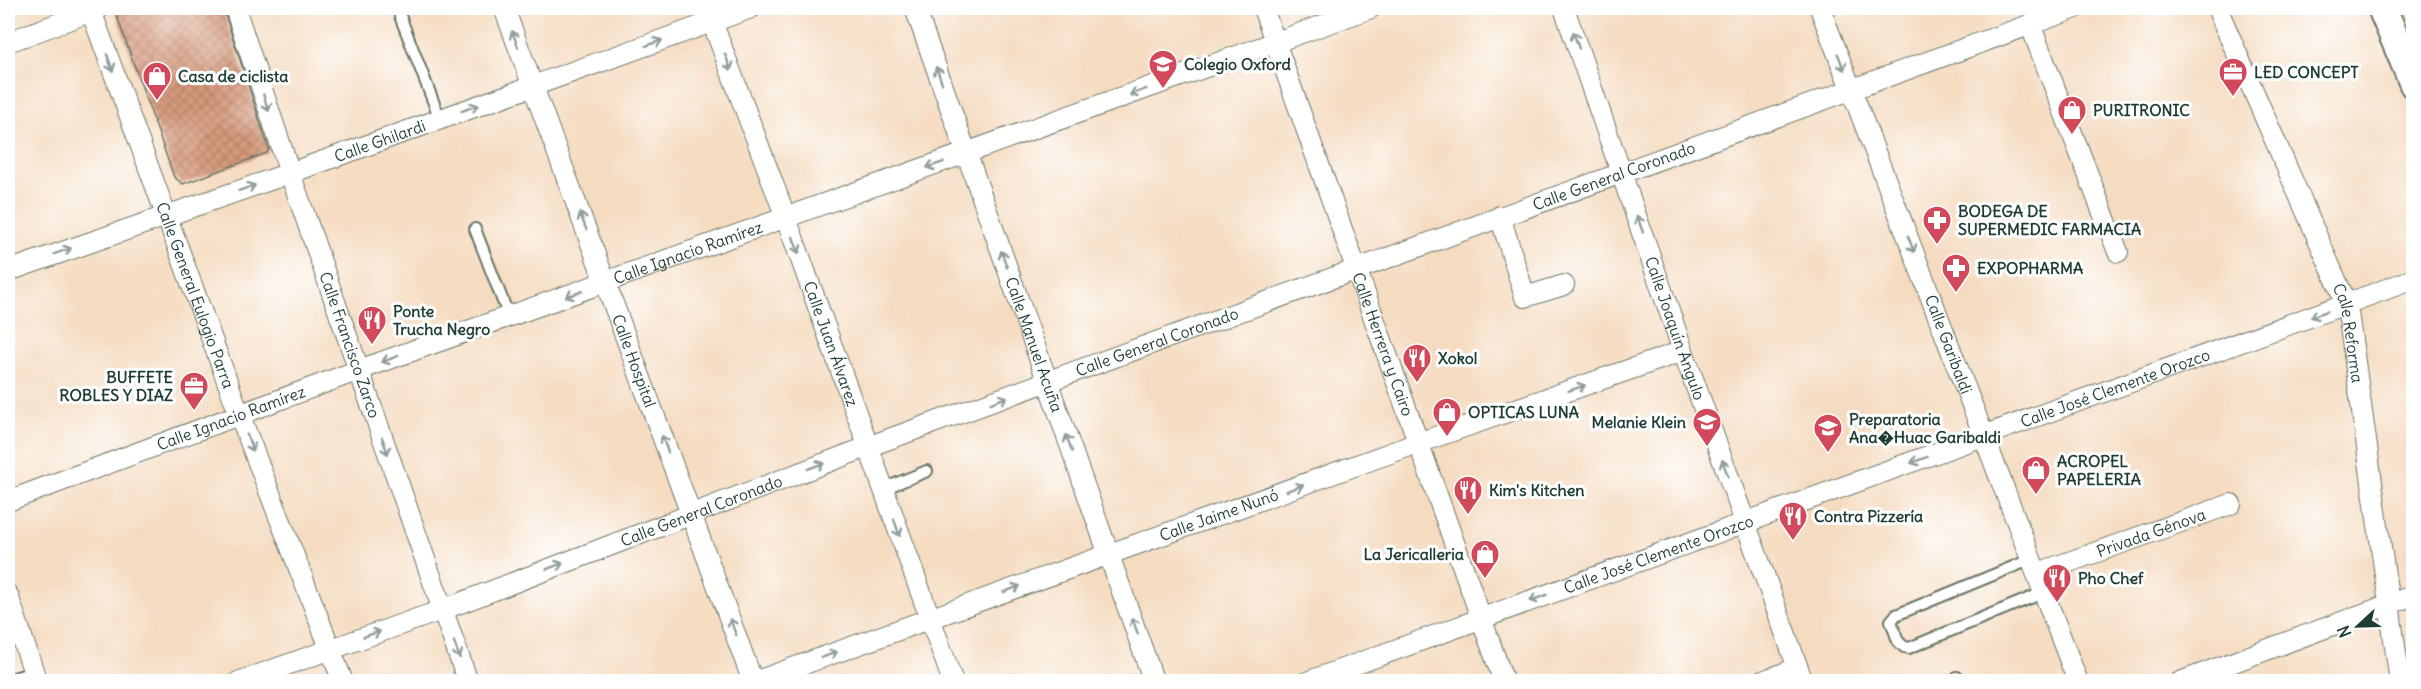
<svg xmlns="http://www.w3.org/2000/svg" width="2421" height="689" viewBox="0 0 2421 689" font-family="Delius,sans-serif">
<style>
.building{fill:url(#building-cross-hatch)}
.lines{fill:none;stroke-linecap:round;stroke-linejoin:round}
.service-casing{stroke:#6a7565;stroke-width:14}
.minor-casing{stroke:#6a7565;stroke-width:22}
.secondary-casing{stroke:#6a7565;stroke-width:32}
.service{stroke:#fff;stroke-width:10}
.minor{stroke:#fff;stroke-width:20}
.secondary{stroke:#fff;stroke-width:28}
.oneway{stroke:#8f9e9a}
.labels{text-anchor:middle;stroke-width:6;stroke-linejoin:round;paint-order:stroke}
.poi-label{font-size:16px;font-weight:bold;fill:#1f3d34;stroke:#fff;text-anchor:start}
.street-label{font-size:16px;fill:#1f3d34;stroke:#fff}
</style>
<defs>
<pattern id="building-cross-hatch" width="8" height="8" patternUnits="userSpaceOnUse" patternTransform="scale(1.5)"><rect width="8" height="8" fill="#d89a7c"/><path d="M0 0l8 8M0 8l8-8" fill="none" stroke="#af7f66"/></pattern>
</defs>
<rect width="100%" height="100%" fill="#fff"/>
<filter id="ink" filterUnits="userSpaceOnUse"><feTurbulence type="fractalNoise" baseFrequency=".0167" numOctaves="2"/><feDisplacementMap in="SourceGraphic" scale="12" xChannelSelector="R" yChannelSelector="G"/><feConvolveMatrix kernelMatrix="1 2 1 2 8 2 1 2 1" color-interpolation-filters="sRGB"/></filter>
<filter id="wash" filterUnits="userSpaceOnUse"><feTurbulence type="fractalNoise" baseFrequency=".008" numOctaves="4" result="noise"/><feDisplacementMap in="SourceGraphic" scale="24" xChannelSelector="R" yChannelSelector="G"/><feGaussianBlur stdDeviation="1.35" result="paint"/><feColorMatrix in="noise" values="0 0 0 0 0 0 0 0 0 0 0 0 0 0 0 0 0 1.4 0 .05"/><feComposite in="paint" operator="in"/></filter>
<g filter="url(#wash)">
<rect width="100%" height="100%" fill="#f5dcc1"/>
<g id="blocks">
<path class="building" d="M114 8H223L269 149 267 153 183 184 174 177Z"/>
</g>
</g>
<g filter="url(#ink)">
<use href="#blocks" fill-opacity="0" stroke="#6a7565" stroke-width="1.5"/>
<g class="lines">
<g class="service-casing">
<path id="service" d="M400 16 440 119
M475 229 509 317
M883 489 927 471
M2032 559 1896 615 1891 621 1898 641 1904 647 1909 648 2045 592
M1957 677 1959 682
M8 680 33 672"/>
</g>
<g class="minor-casing">
<g id="minor">
<path id="s1" d="M90 8 240 416 343 682"/>
<path id="s2" d="M235 8 290 173 468 682"/>
<path id="s3" d="M504 8 753 682"/>
<path id="s4" d="M707 8 786 218 953 682"/>
<path id="s5" d="M915 8 1154 682"/>
<path id="s6" d="M1263 8 1504 682"/>
<path id="s7" d="M1564 8 1683 351 1803 682"/>
<path id="s8" d="M1820 8 2078 682"/>
<path id="s9" d="M2217 8 2347 305 2400 682"/>
<path d="M2030 24 2118 252"/>
<path d="M8 42 100 8"/>
<path d="M1500 216 1525 297 1564 285"/>
<path id="s10" d="M8 271 290 173 751 8"/>
<path id="s11" d="M8 501 359 370 1371 8"/>
<path id="s12" d="M2038 573 2231 504"/>
<path d="M8 595 37 682"/>
<path id="s13" d="M238 682 442 610 867 447 2076 8"/>
<path id="s14" d="M754 682 1418 443 1683 351"/>
<path id="s15" d="M1307 682 2414 279"/>
<path d="M1760 682 1798 668"/>
<path d="M2180 682 2414 595"/>
</g>
</g>
<g class="secondary-casing">
<path id="secondary" d="M2382 8 2414 84"/>
</g>
<use href="#service" class="service"/>
<use href="#minor" class="minor"/>
<use href="#secondary" class="secondary"/>
</g>
<defs><path id="oneway-shaft" d="M-6 0H5M1.5-3L5.5 0L1.5 3" fill="none" stroke-width="1.6" stroke-linecap="round" stroke-linejoin="round" transform="scale(1.5)"/></defs>
<g class="oneway">
<use href="#oneway-shaft" transform="translate(515 39) rotate(-110)"/>
<use href="#oneway-shaft" transform="translate(1576 40) rotate(-109)"/>
<use href="#oneway-shaft" transform="translate(654 43) rotate(-20)"/>
<use href="#oneway-shaft" transform="translate(728 62) rotate(69)"/>
<use href="#oneway-shaft" transform="translate(1841 62) rotate(69)"/>
<use href="#oneway-shaft" transform="translate(110 63) rotate(71)"/>
<use href="#oneway-shaft" transform="translate(939 75) rotate(-110)"/>
<use href="#oneway-shaft" transform="translate(1138 92) rotate(160)"/>
<use href="#oneway-shaft" transform="translate(266 103) rotate(72)"/>
<use href="#oneway-shaft" transform="translate(470 108) rotate(-20)"/>
<use href="#oneway-shaft" transform="translate(935 165) rotate(161)"/>
<use href="#oneway-shaft" transform="translate(247 188) rotate(-19)"/>
<use href="#oneway-shaft" transform="translate(583 221) rotate(-111)"/>
<use href="#oneway-shaft" transform="translate(1640 224) rotate(-109)"/>
<use href="#oneway-shaft" transform="translate(1911 244) rotate(69)"/>
<use href="#oneway-shaft" transform="translate(796 245) rotate(70)"/>
<use href="#oneway-shaft" transform="translate(63 251) rotate(-19)"/>
<use href="#oneway-shaft" transform="translate(1004 259) rotate(-109)"/>
<use href="#oneway-shaft" transform="translate(574 294) rotate(161)"/>
<use href="#oneway-shaft" transform="translate(2319 314) rotate(160)"/>
<use href="#oneway-shaft" transform="translate(390 359) rotate(160)"/>
<use href="#oneway-shaft" transform="translate(1577 388) rotate(-19)"/>
<use href="#oneway-shaft" transform="translate(999 400) rotate(-20)"/>
<use href="#oneway-shaft" transform="translate(250 443) rotate(69)"/>
<use href="#oneway-shaft" transform="translate(1069 443) rotate(-110)"/>
<use href="#oneway-shaft" transform="translate(665 444) rotate(-110)"/>
<use href="#oneway-shaft" transform="translate(385 446) rotate(71)"/>
<use href="#oneway-shaft" transform="translate(1919 460) rotate(160)"/>
<use href="#oneway-shaft" transform="translate(816 466) rotate(-20)"/>
<use href="#oneway-shaft" transform="translate(1725 468) rotate(-110)"/>
<use href="#oneway-shaft" transform="translate(1295 488) rotate(-20)"/>
<use href="#oneway-shaft" transform="translate(897 528) rotate(70)"/>
<use href="#oneway-shaft" transform="translate(555 566) rotate(-21)"/>
<use href="#oneway-shaft" transform="translate(1012 589) rotate(-20)"/>
<use href="#oneway-shaft" transform="translate(1538 598) rotate(160)"/>
<use href="#oneway-shaft" transform="translate(1135 626) rotate(-110)"/>
<use href="#oneway-shaft" transform="translate(733 627) rotate(-110)"/>
<use href="#oneway-shaft" transform="translate(372 634) rotate(-19)"/>
<use href="#oneway-shaft" transform="translate(457 650) rotate(70)"/>
<use href="#oneway-shaft" transform="translate(829 655) rotate(-20)"/>
</g>
</g>
<defs>
<g id="school-pin" transform="scale(1.5)"><path d="M0 17L-7.5 6A9.5 9.5 0 1 1 7.5 6Z" fill="#d1495b" stroke="#fff"/><path d="M0-5L7-2L0 1L-7-2ZM-4 1L0 2.5L4 1V4Q0 6-4 4Z" fill="#fff"/></g>
<g id="office-pin" transform="scale(1.5)"><path d="M0 17L-7.5 6A9.5 9.5 0 1 1 7.5 6Z" fill="#d1495b" stroke="#fff"/><path d="M-6-3h4V-5.5h4V-3h4V5H-6ZM-1-4.5V-3h2v-1.5ZM-6 0V1H6V0Z" fill="#fff"/></g>
<g id="shop-pin" transform="scale(1.5)"><path d="M0 17L-7.5 6A9.5 9.5 0 1 1 7.5 6Z" fill="#d1495b" stroke="#fff"/><path d="M-5-2.5h2.3a2.7 3.5 0 0 1 5.4 0H5L5.5 6h-11ZM-1.5-2.5h3a1.5 2.3 0 0 0-3 0Z" fill="#fff"/></g>
<g id="pharmacy-pin" transform="scale(1.5)"><path d="M0 17L-7.5 6A9.5 9.5 0 1 1 7.5 6Z" fill="#d1495b" stroke="#fff"/><path d="M-2-6h4v4h4v4h-4v4h-4v-4h-4v-4h4Z" fill="#fff"/></g>
<g id="restaurant-pin" transform="scale(1.5)"><path d="M0 17L-7.5 6A9.5 9.5 0 1 1 7.5 6Z" fill="#d1495b" stroke="#fff"/><path d="M-5-6h1v4h1v-4h1v4h1v-4h1v5L-1.5 .5V6h-2V.5L-5-1ZM5-6V6H3V1.5H1.5Q1.5-4 5-6Z" fill="#fff"/></g>
<g id="university-pin" transform="scale(1.5)"><path d="M0 17L-7.5 6A9.5 9.5 0 1 1 7.5 6Z" fill="#d1495b" stroke="#fff"/><path d="M0-5L7-2L0 1L-7-2ZM-4 1L0 2.5L4 1V4Q0 6-4 4Z" fill="#fff"/></g>
</defs>
<g fill-rule="evenodd">
<use href="#school-pin" x="1163" y="64"/>
<use href="#office-pin" x="2233" y="72"/>
<use href="#shop-pin" x="157" y="76"/>
<use href="#shop-pin" x="2072" y="110"/>
<use href="#pharmacy-pin" x="1937" y="220"/>
<use href="#pharmacy-pin" x="1956" y="268"/>
<use href="#restaurant-pin" x="372" y="320"/>
<use href="#restaurant-pin" x="1417" y="358"/>
<use href="#office-pin" x="194" y="386"/>
<use href="#shop-pin" x="1447" y="412"/>
<use href="#school-pin" x="1707" y="422"/>
<use href="#university-pin" x="1828" y="428"/>
<use href="#shop-pin" x="2036" y="470"/>
<use href="#restaurant-pin" x="1468" y="490"/>
<use href="#restaurant-pin" x="1793" y="516"/>
<use href="#shop-pin" x="1485" y="554"/>
<use href="#restaurant-pin" x="2057" y="578"/>
</g>
<g class="labels">
<g class="poi-label">
<text x="1184" y="70">Colegio Oxford</text>
<text x="2254" y="78">LED CONCEPT</text>
<text x="178" y="82">Casa de ciclista</text>
<text x="2093" y="116">PURITRONIC</text>
<text x="1958" y="217">BODEGA DE<tspan x="1958" dy="18">SUPERMEDIC FARMACIA</tspan></text>
<text x="1977" y="274">EXPOPHARMA</text>
<text x="393" y="317">Ponte<tspan x="393" dy="18">Trucha Negro</tspan></text>
<text x="1438" y="364">Xokol</text>
<text x="173" y="383" text-anchor="end">BUFFETE<tspan x="173" dy="18">ROBLES Y DIAZ</tspan></text>
<text x="1468" y="418">OPTICAS LUNA</text>
<text x="1849" y="425">Preparatoria<tspan x="1849" dy="18">Ana�Huac Garibaldi</tspan></text>
<text x="1686" y="428" text-anchor="end">Melanie Klein</text>
<text x="2057" y="467">ACROPEL<tspan x="2057" dy="18">PAPELERIA</tspan></text>
<text x="1489" y="496">Kim's Kitchen</text>
<text x="1814" y="522">Contra Pizzería</text>
<text x="1464" y="560" text-anchor="end">La Jericalleria</text>
<text x="2078" y="584">Pho Chef</text>
</g>
<g class="street-label">
<text dy="6" stroke="none"><textPath href="#s10" startOffset="394">Calle Ghilardi</textPath></text>
<text dy="6" stroke="none"><textPath href="#s13" startOffset="1466">Calle General Coronado</textPath></text>
<text dy="6" stroke="none"><textPath href="#s11" startOffset="724">Calle Ignacio Ramírez</textPath></text>
<text dy="6" stroke="none"><textPath href="#s1" startOffset="306">Calle General Eulogio Parra</textPath></text>
<text dy="6" stroke="none"><textPath href="#s7" startOffset="339">Calle Joaquín Angulo</textPath></text>
<text dy="6" stroke="none"><textPath href="#s9" startOffset="352">Calle Reforma</textPath></text>
<text dy="6" stroke="none"><textPath href="#s13" startOffset="980">Calle General Coronado</textPath></text>
<text dy="6" stroke="none"><textPath href="#s4" startOffset="358">Calle Juan Álvarez</textPath></text>
<text dy="6" stroke="none"><textPath href="#s6" startOffset="357">Calle Herrera y Cairo</textPath></text>
<text dy="6" stroke="none"><textPath href="#s2" startOffset="356">Calle Francisco Zarco</textPath></text>
<text dy="6" stroke="none"><textPath href="#s5" startOffset="357">Calle Manuel Acuña</textPath></text>
<text dy="6" stroke="none"><textPath href="#s8" startOffset="360">Calle Garibaldi</textPath></text>
<text dy="6" stroke="none"><textPath href="#s3" startOffset="376">Calle Hospital</textPath></text>
<text dy="6" stroke="none"><textPath href="#s15" startOffset="860">Calle José Clemente Orozco</textPath></text>
<text dy="6" stroke="none"><textPath href="#s11" startOffset="238">Calle Ignacio Ramírez</textPath></text>
<text dy="6" stroke="none"><textPath href="#s13" startOffset="494">Calle General Coronado</textPath></text>
<text dy="6" stroke="none"><textPath href="#s14" startOffset="494">Calle Jaime Nunó</textPath></text>
<text dy="6" stroke="none"><textPath href="#s12" startOffset="120">Privada Génova</textPath></text>
<text dy="6" stroke="none"><textPath href="#s15" startOffset="374">Calle José Clemente Orozco</textPath></text>
</g>
</g>
<rect width="2421" height="689" fill="none" stroke="#fff" stroke-width="30"/>
<g transform="translate(2358 626) rotate(248)" stroke="#ffffff" stroke-width="4.5" paint-order="stroke">
<path d="M0-4.5L10 22L0 15L-10 22Z" fill="#1f3d34"/>
<text y="-9" font-size="16" font-weight="bold" text-anchor="middle" fill="#1f3d34">N</text>
</g>
</svg>
